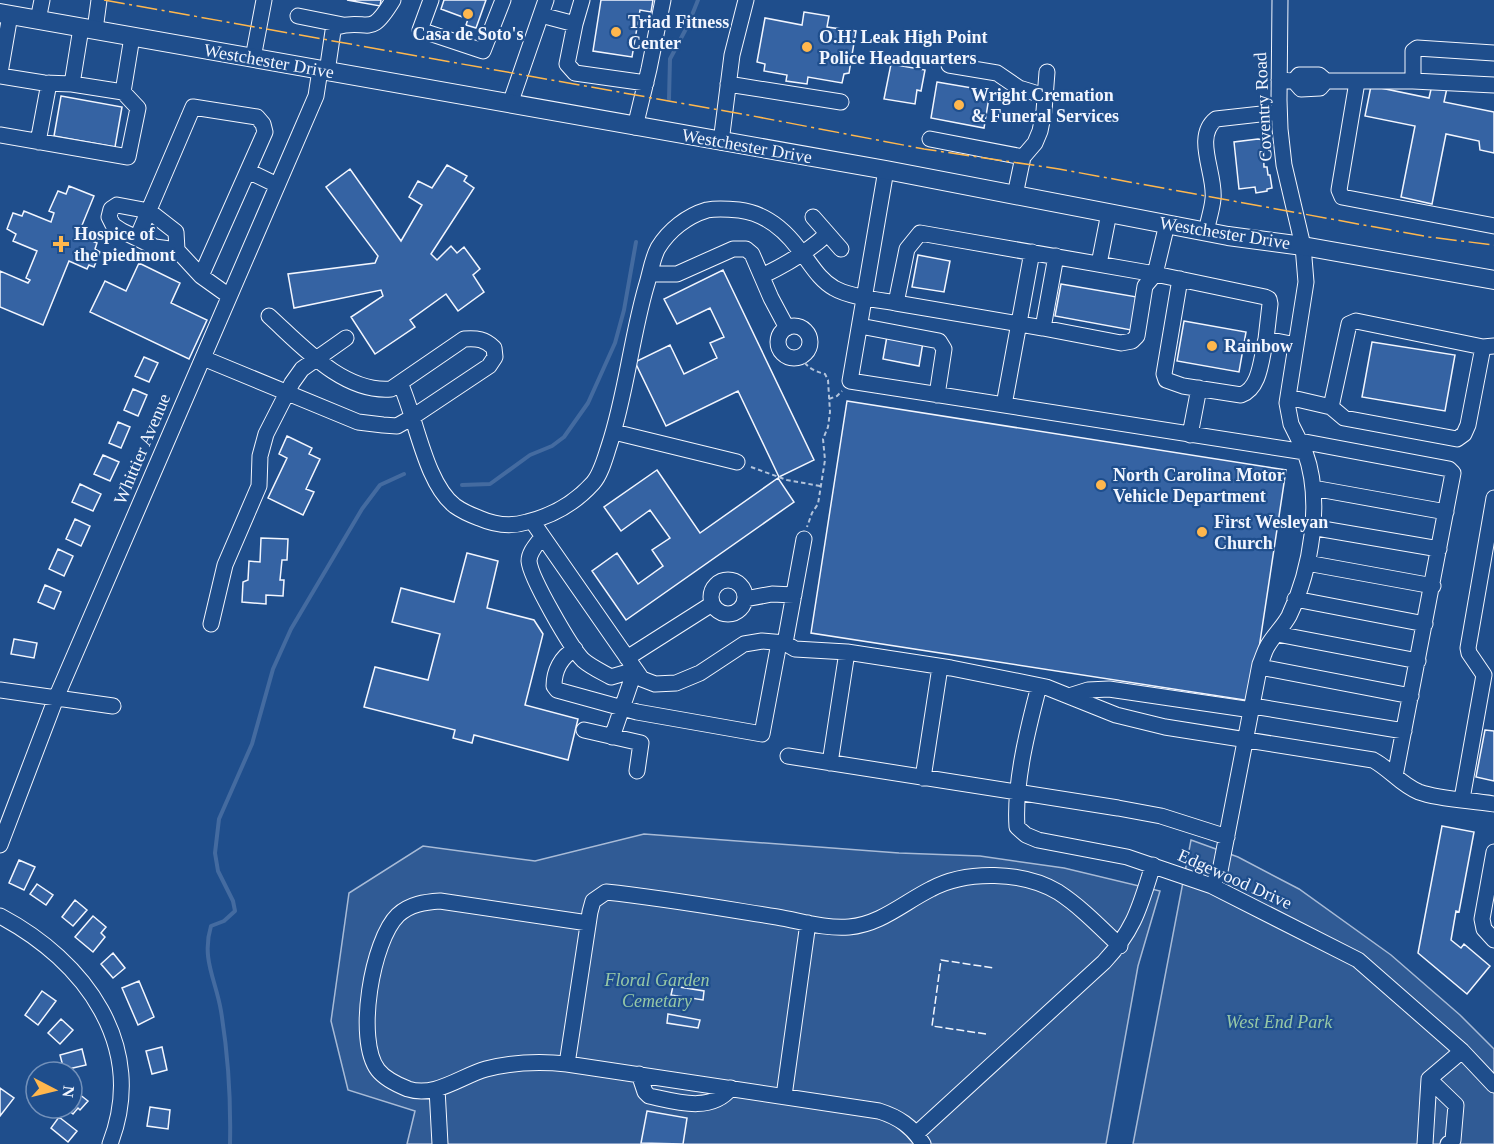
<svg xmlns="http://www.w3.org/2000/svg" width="1494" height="1144" viewBox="0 0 1494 1144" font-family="'Times New Roman',serif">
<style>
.built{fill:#305b95;stroke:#a8bbd7;stroke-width:1.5}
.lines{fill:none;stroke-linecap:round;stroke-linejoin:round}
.stream{stroke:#446ba0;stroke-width:4}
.building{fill:#3563a3;stroke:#f2f6ff;stroke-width:1.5}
.minor-casing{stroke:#f2f6ff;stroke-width:17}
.major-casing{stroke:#f2f6ff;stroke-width:20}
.path{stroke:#b3c4dc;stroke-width:2;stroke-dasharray:4.5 3;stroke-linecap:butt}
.minor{stroke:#1f4e8c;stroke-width:15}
.major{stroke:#1f4e8c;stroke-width:18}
.fence{stroke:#f2f6ff;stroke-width:1.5;stroke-dasharray:8 3;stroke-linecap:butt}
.power{stroke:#ffb74d;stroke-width:1.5;stroke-dasharray:21 4.5 3 4.5;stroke-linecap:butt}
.poi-dot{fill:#ffb74d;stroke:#1f4e8c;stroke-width:2}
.labels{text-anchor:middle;stroke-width:4.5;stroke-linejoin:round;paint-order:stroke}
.poi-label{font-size:18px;font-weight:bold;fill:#f2f6ff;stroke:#1f4e8c;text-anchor:start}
.street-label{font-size:18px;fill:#f2f6ff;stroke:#1f4e8c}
.park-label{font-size:18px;font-style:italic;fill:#97c8a6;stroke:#1f4e8c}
</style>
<rect width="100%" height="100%" fill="#1f4e8c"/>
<path class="built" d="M644 834 899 853 980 856 1064 868 1160 891 1138 966 1106 1144H407L415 1111 348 1090 331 1021 349 893 423 846 535 861Z
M1191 840 1238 857 1299 889 1391 955 1460 1015 1494 1049V1144H1133Z"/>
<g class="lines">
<path class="stream" d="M669 99 670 59 688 25 698 0
M462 485 490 484 530 455 552 446 564 437 588 403 615 343 624 310 636 242
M230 1144C231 1100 228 1054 221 1011 216 980 201 959 211 926L224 921 235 911 233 901 218 871 215 853 219 819 252 744 273 669 291 629 362 509 380 485 404 474"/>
</g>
<path class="building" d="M347 0H381L380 6Z
M444 0H486L476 28 466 25 468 19 441 9Z
M601 0H653L651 12 640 10 632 57 593 51Z
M804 12 829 16 827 27 856 31 849 73 844 74 842 83 808 77 807 84 786 81 787 75 764 71 765 64 757 62 765 18 802 25Z
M891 64 925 70 921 91 917 90 915 104 884 99Z
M937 82 990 91 984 128 931 118Z
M1432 85 1447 88 1444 102 1494 112V153L1480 150 1479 141 1446 134 1432 204 1401 197 1415 126 1365 116 1371 86 1429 98Z
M61 96 122 107 115 147 54 136Z
M1258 139 1263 140 1264 167H1267L1268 175H1270L1272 188 1267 189V191L1256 193 1255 187 1239 189 1234 142Z
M447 165 467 176 464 181 474 188 431 254 437 260 451 246 457 253 464 247 480 269 473 275 484 292 458 311 446 294 410 320 415 327 375 354 351 317 383 296 381 290 294 308 288 274 375 263 378 256 326 187 350 169 401 241 422 205 409 197 418 181 432 188Z
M69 186 94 196 78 235 97 243 95 249 100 252 94 267 89 265 87 269 69 261 43 325 0 307V271L28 283 30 280 26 278 37 251 13 241 16 234 7 229 13 213 22 216 24 211 51 222 54 213 49 211 58 191 66 194Z
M918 255 950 261 944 292 912 287Z
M139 263 180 283 171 303 207 320 189 359 90 312 105 281 126 291Z
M723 270 814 460 779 477 738 391 666 426 635 362 670 345 684 374 717 358 710 343 724 337 710 308 677 324 664 299Z
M1061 284 1137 297 1131 330 1055 316Z
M1184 321 1246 332 1239 372 1177 361Z
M887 336 923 342 919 366 883 359Z
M1372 342 1455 355 1445 411 1362 397Z
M144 357 158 363 149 382 135 376Z
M133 389 147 395 138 416 124 410Z
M847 401 1286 470 1251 701 811 633Z
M118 422 130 427 121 448 109 443Z
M287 436 312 448 309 454 320 459 306 489 314 492 303 515 268 498 287 458 279 454Z
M103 455 119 462 110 481 94 474Z
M657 470 700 533 778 478 794 502 626 620 592 571 617 553 638 584 663 566 652 550 670 538 650 510 621 531 604 507Z
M80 484 101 494 93 511 72 502Z
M75 519 90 526 81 546 66 539Z
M261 538 288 539 287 560H282L280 580H284L283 596 266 595V604L242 602 243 582 248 580 249 561 260 562Z
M58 549 73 556 64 576 49 569Z
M467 553 498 561 487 608 534 620 543 634 525 705 578 719 568 760 474 735 472 743 453 738 455 730 364 707 375 667 428 680 440 634 392 622 401 588 454 602Z
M45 585 61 592 54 609 38 602Z
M14 639 37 643 34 658 11 654Z
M1485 730 1494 731V781L1476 777Z
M1442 826 1474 832 1459 912 1456 911 1451 940 1461 948 1464 944 1490 966 1467 994 1418 953Z
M19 860 35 867 24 890 9 883Z
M37 884 53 895 46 905 30 894Z
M75 900 87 910 73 926 62 917Z
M93 916 106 927 101 933 105 937 93 952 75 937Z
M113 953 125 968 113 978 101 964Z
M139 981 154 1017 138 1025 122 988Z
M673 986 704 991 703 1000 671 995Z
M42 991 56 1001 38 1025 25 1015Z
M668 1014 700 1020 698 1028 667 1023Z
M61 1019 73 1030 60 1044 48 1033Z
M162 1047 167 1070 152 1074 146 1051Z
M82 1049 86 1065 64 1070 60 1055Z
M0 1088 14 1098 0 1116Z
M74 1090 88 1101 80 1110 78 1108 73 1114 66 1108H72V1093Z
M150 1107 170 1110 168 1129 147 1126Z
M647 1111 687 1118 683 1144 641 1143Z
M59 1117 77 1131 68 1142 51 1128Z"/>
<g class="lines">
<g class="minor-casing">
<path id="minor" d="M431 0 420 30 483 51 503 0
M541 15 575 24 582 0
M298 16 343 25
M38 20 42 0
M575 24 567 64 575 73 646 83
M81 28 72 84 123 92
M95 30 99 0
M253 58 264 0
M949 65 997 73 1019 88 1045 96
M327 72 333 31 336 27C370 17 368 41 393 0
M0 73 10 15
M0 76 44 83 72 84
M1279 80 1294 81 1301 89 1320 88 1326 81 1319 75H1299L1294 81
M1326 81H1413L1494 85
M1413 81V51L1417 48 1494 53
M1357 82 1339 190 1342 197 1494 226
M728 84 841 102
M510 104 546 0
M635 127 649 69 663 0
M0 135 128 157 138 108 123 92 132 37
M930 139 1023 157
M38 142 49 83
M721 142 732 55 746 0
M886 170 850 381 1305 452 1291 424 1287 403 1306 282 1303 246 1284 165 1280 129 1279 100 1280 0
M248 171 277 185
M1015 195 1023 157 1035 143 1040 131 1044 111 1047 72
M813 217 841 249
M1206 232C1208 221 1212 210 1213 199 1216 174 1193 137 1216 119L1279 112
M137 238 193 107 257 117 263 124 265 132 201 276
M177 250 176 232 149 211 117 205 111 209 109 217 113 225 122 231 155 247 177 250 201 276 229 296
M1056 256 1043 328 1121 343 1132 341 1137 336 1145 286 1155 274 1167 224
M1099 264 1109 213
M650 274H677L733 249H746L752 254 771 298 787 328
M762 276C785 265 808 252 827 234
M1180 279 1164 374 1166 380 1183 386 1241 395C1261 388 1261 357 1266 339
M896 303 1043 328
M860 326 939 341 944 349 937 395
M778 342a16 16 0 1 1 32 0a16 16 0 1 1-32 0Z
M203 358 358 422 383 425 397 426 411 418 489 366 495 357 494 348C485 339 477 338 464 339L391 389C343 393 301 345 269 316
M400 383C416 417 425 483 455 506 462 511 471 515 479 518 495 525 511 527 527 522 552 516 575 503 593 483 601 474 605 458 609 446 626 395 631 339 646 287 650 275 652 259 658 248 669 230 687 216 707 210 717 208 729 209 739 210 764 213 783 228 798 248 810 262 818 279 834 288 849 297 879 300 896 303L907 249 920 233 1155 274 1265 297 1269 299 1270 304 1266 339 1296 345
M1288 397 1331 407 1349 324 1356 321 1483 347 1494 346
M1004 405 1032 252
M1331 407 1344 418 1457 439 1464 434 1468 425 1483 347
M614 432 737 462
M1190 435 1199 388
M1300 441 1449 469 1453 473 1395 776
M1313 488 1446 512
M532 521 642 679 655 684 676 683 700 673 744 644 762 641 785 643 795 649 847 652 951 668 1046 687 1116 715 1165 727 1373 760C1390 769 1401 785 1419 792 1441 800 1471 800 1494 804
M1311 527 1439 549
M542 537C537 544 529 552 529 561 530 577 571 648 583 660 591 667 602 672 611 677L635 670
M1307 563 1433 586
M711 597a17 17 0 1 1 34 0a17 17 0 1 1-34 0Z
M745 599 772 594 794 595
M1295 599 1425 624
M211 624 225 565 259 486 260 456 266 434 292 383 302 369 346 338
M1277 634 1418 661
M785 643 804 539
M575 649C561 657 554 671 554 686L557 690 637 712 762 734 779 643
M627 658 712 604
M1260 667 1411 696
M1039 686C1028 728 1014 783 1017 827L1026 835 1038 840 1127 857 1212 886 1358 960 1462 1051 1494 1085
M0 690 113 706
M1069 696 1088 690 1109 689 1252 710
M1253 706 1404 731
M584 730 641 743 637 771
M612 737 635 670
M788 756 1118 808 1161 816 1227 837
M830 763 847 652
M923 778 940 667
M1462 799 1484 675 1469 653 1468 648 1494 498
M0 845 56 698 316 96 320 70
M1494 852 1482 919 1484 929 1494 940
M1212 886 1220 871 1260 664C1263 658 1264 652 1267 647 1273 636 1283 627 1289 616 1311 570 1323 501 1305 452
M0 916C85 961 148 1046 110 1144
M588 923 440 901C425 902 410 904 398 915 372 940 355 1040 378 1070 385 1079 398 1085 408 1089 435 1098 461 1076 486 1069 513 1062 539 1061 567 1064L879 1111C898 1117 912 1126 923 1144
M567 1064 590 912 593 901 606 892C663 898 720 908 777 917 801 921 825 929 849 927 881 924 903 903 931 889 966 870 1023 871 1058 892 1081 907 1100 927 1120 946
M639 1074 645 1092 649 1096C677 1102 711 1113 731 1088
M1429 1079 1456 1105 1453 1140 1448 1144
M437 1089 440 1144
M784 1096 808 923
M916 1134 1104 962C1135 929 1140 906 1153 865
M1425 1144 1429 1079 1462 1051"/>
</g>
<g class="major-casing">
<path id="major" d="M0 13 886 170 1228 236 1303 246 1494 280"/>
</g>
<path class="path" d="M800 357C807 367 813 371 825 374L828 380 830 412 828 427 823 439 825 460 818 504 812 513 807 527
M829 399 837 396 842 391
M751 467 787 480 820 486"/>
<use href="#minor" class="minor"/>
<use href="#major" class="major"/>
<path class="fence" d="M986 1034 932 1026 941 960 994 968"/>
<path class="power" d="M104 0 753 116 924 149 1059 169 1429 237 1494 245"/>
</g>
<g class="poi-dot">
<circle cx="468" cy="14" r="6"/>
<circle cx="616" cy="32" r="6"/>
<circle cx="807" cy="47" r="6"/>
<circle cx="959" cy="105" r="6"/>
<path d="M58 235h6v6h6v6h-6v6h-6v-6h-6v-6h6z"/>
<circle cx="1212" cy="346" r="6"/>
<circle cx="1101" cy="485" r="6"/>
<circle cx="1202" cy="532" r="6"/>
</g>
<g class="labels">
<g class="poi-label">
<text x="628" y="28">Triad Fitness<tspan x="628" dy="21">Center</tspan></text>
<text x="468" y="40" text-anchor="middle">Casa de Soto's</text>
<text x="819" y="43">O.H. Leak High Point<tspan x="819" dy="21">Police Headquarters</tspan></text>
<text x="971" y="101">Wright Cremation<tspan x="971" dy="21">&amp; Funeral Services</tspan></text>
<text x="74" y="240">Hospice of<tspan x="74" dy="21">the piedmont</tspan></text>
<text x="1224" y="352">Rainbow</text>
<text x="1113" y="481">North Carolina Motor<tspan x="1113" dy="21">Vehicle Department</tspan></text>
<text x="1214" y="528">First Wesleyan<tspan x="1214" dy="21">Church</tspan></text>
</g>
<g class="street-label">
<text transform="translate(269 61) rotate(10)" y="6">Westchester Drive</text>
<text transform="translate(1263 107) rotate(-93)" y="6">Coventry Road</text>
<text transform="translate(747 146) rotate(10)" y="6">Westchester Drive</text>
<text transform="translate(1225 233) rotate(9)" y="6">Westchester Drive</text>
<text transform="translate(142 449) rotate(-67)" y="6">Whittier Avenue</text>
<text transform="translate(1235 879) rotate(24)" y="6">Edgewood Drive</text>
</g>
<g class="park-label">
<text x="657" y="986">Floral Garden<tspan x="657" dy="21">Cemetary</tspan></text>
<text x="1279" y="1028">West End Park</text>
</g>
</g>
<g transform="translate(54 1090) rotate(97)"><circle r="28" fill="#1f4e8c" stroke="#7391ba" stroke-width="1.5"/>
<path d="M0-4.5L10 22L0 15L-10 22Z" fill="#ffb74d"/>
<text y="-9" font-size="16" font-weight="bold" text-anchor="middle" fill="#f2f6ff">N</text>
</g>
</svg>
